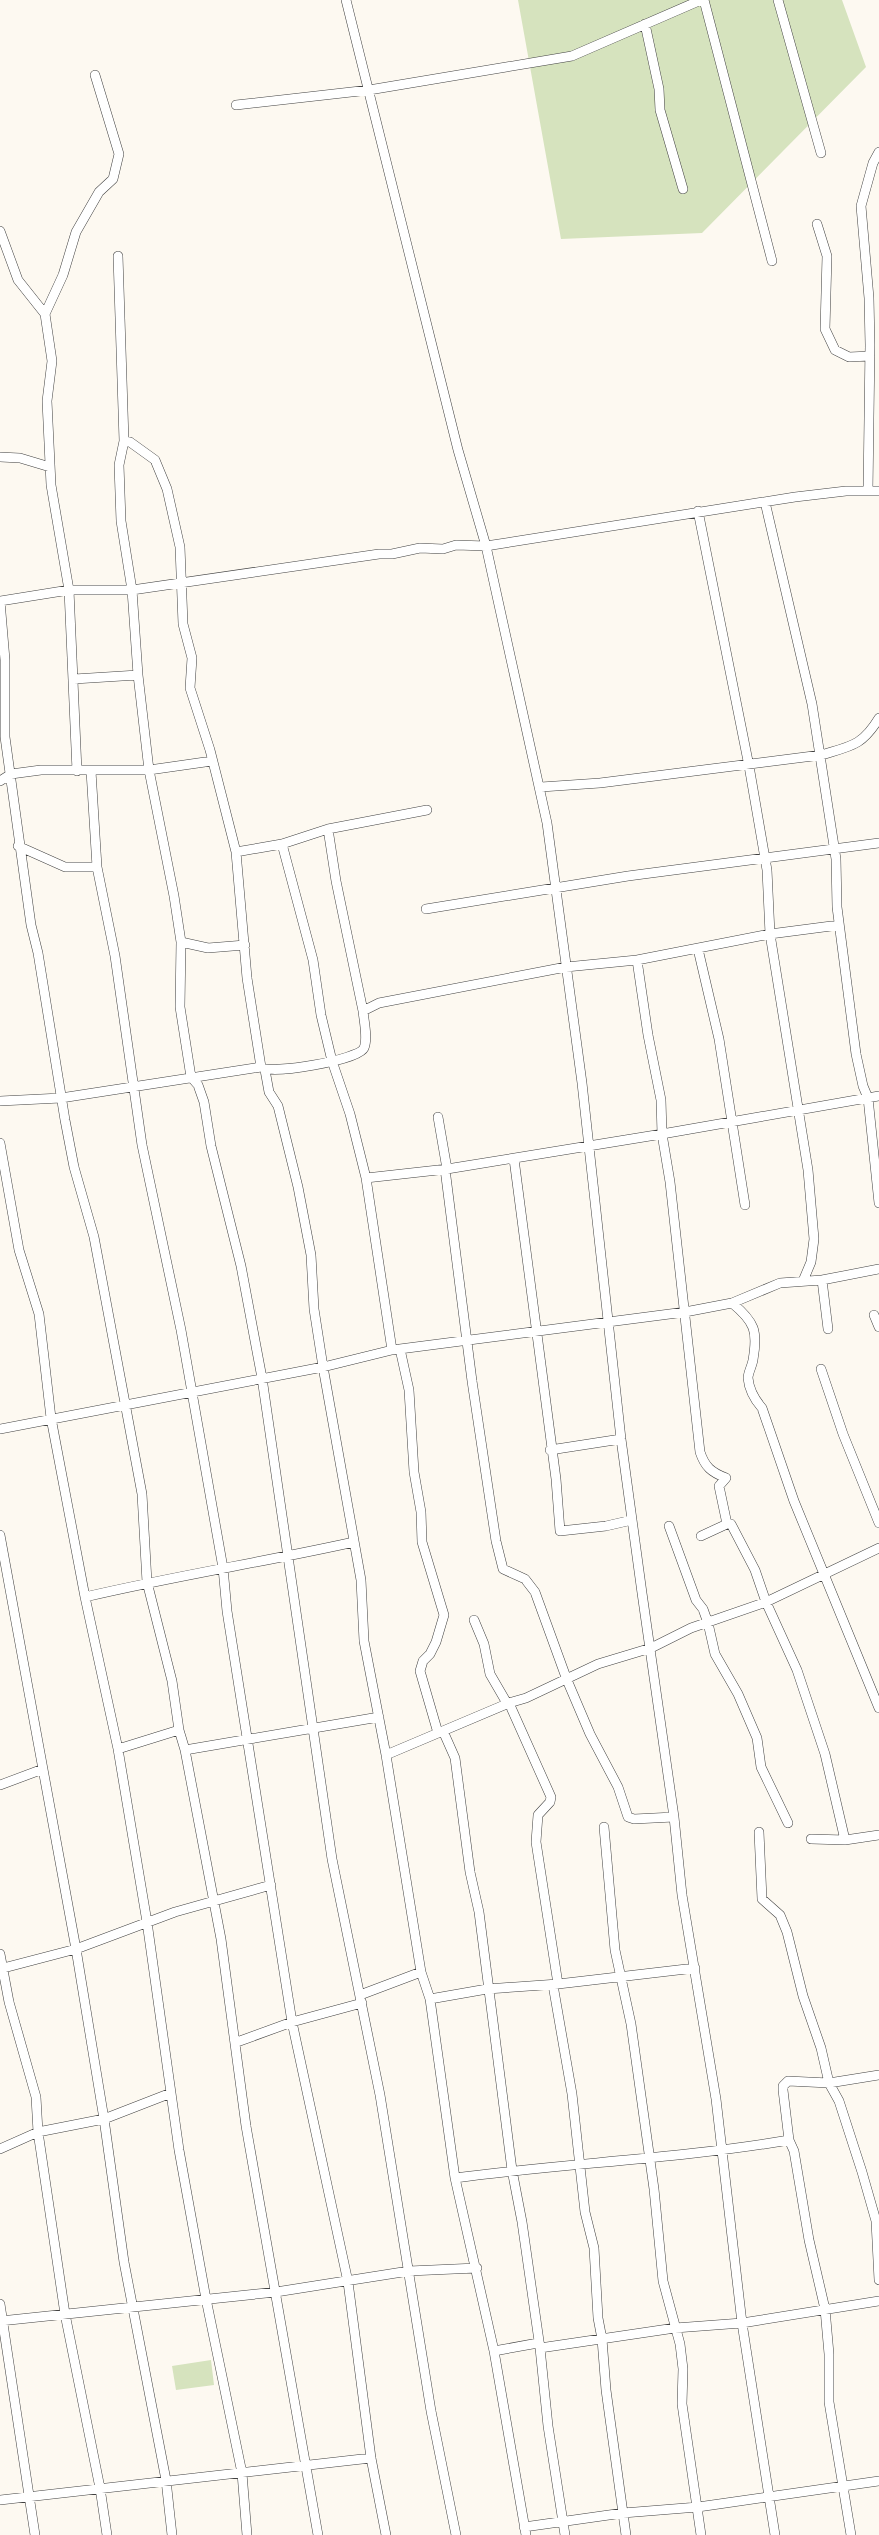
<svg xmlns="http://www.w3.org/2000/svg" width="879" height="2535" viewBox="0 0 879 2535" font-family="'Playfair Display',serif">
<style>
.green{fill:#d6e3be}
.lines{fill:none;stroke-linecap:round;stroke-linejoin:round}
.street-casing{stroke:#414141;stroke-width:10}
.street{stroke:#fff;stroke-width:9}
</style>
<rect width="100%" height="100%" fill="#fdf9f1"/>
<path class="green" d="M518 0H842L866 67 702 233 561 239Z
M211 2360 214 2385 176 2390 172 2366Z"/>
<g class="lines">
<g class="street-casing">
<path id="street" d="M346 0 458 450 486 546 547 823 582 1083 621 1439 642 1593 674 1817 682 1895 716 2099 742 2323 775 2535
M704 0 772 261
M778 0 821 153
M645 24 659 89 660 110 683 189
M236 105 369 90 572 56 701 0
M817 224 827 256 825 329 835 350 849 357 870 356
M0 231 18 280 45 314 52 361 47 401 51 485 69 590 77 771
M118 256 124 441 119 465 121 521 132 590 138 675 149 770 174 896 181 942 180 1007 191 1077 198 1085 204 1102 211 1146 241 1266 262 1378 332 1859 380 2095 431 2411 456 2535
M45 314 63 275 76 232 99 192 113 179 119 154 95 75
M124 441 130 442 155 460 167 489 180 547 183 624 192 658 190 688 210 750 236 852 247 978 261 1067
M0 457 20 458 50 467
M868 491 870 345 869 298 861 206 873 163 879 152
M765 502 812 704 836 859 837 907 856 1054 863 1086 868 1098 879 1203
M698 511 749 766 767 870 770 934 808 1170 814 1239 811 1262 803 1281
M0 601 5 660V737L31 925 38 953 65 1120 74 1167 94 1237 142 1494 147 1582 172 1681 179 1730 185 1750 221 1939 246 2126 318 2535
M0 601 69 590H132L379 554H392L420 548 443 549 456 545 486 546 795 497 846 491H879
M74 679 138 675
M91 771 97 867 115 956 142 1145 181 1330 223 1568 227 1611 292 2022 348 2282 371 2458 386 2535
M0 781 11 774 41 770H149L212 761
M541 787 600 783 821 755C851 746 862 746 879 718
M328 829 336 881 363 1011
M282 844 313 960 321 1015 332 1061 350 1114 366 1178 392 1350
M18 846 65 867H97
M236 852 282 844 328 829 427 810
M426 909 628 876 879 843
M181 942 208 948 245 945
M698 949 719 1039 745 1205
M265 1070 269 1092 278 1106 298 1187 311 1255 314 1309 323 1367 361 1580 364 1641 386 1755 421 1972 430 1999 455 2178 494 2351 526 2535
M0 1101 61 1098 261 1067C270 1075 359 1060 364 1048 368 1039 364 1021 363 1011L379 1003 566 967 637 960 770 934 839 925
M0 1143 19 1250 39 1314 51 1418 85 1597 118 1749 147 1922 179 2150 206 2299 242 2473 247 2535
M514 1159 556 1479 560 1531 606 1526 632 1520
M445 1169 472 1381 496 1541 503 1569 525 1579 535 1592 567 1680 590 1734 618 1787 628 1817 634 1819 674 1817
M447 1169 662 1134 661 1100 648 1035 637 960
M366 1178 447 1169 438 1117
M822 1280 828 1329
M732 1303C755 1322 758 1331 753 1360 752 1366 748 1373 748 1378 749 1389 755 1400 762 1408L794 1501 879 1708
M874 1315 879 1327
M400 1349 409 1390 414 1472 421 1512 422 1542 444 1615 436 1642 430 1654 423 1661 420 1671 438 1733
M821 1369 843 1434 879 1523
M0 1429 323 1367 392 1350 685 1312 732 1303 780 1283 822 1280 879 1269
M550 1450 621 1439
M727 1524H731L755 1570 766 1602 797 1670 825 1754 845 1840
M669 1526 696 1600 703 1609 708 1623 715 1654 738 1694 757 1738 761 1767 788 1823
M0 1535 76 1949 104 2119 124 2262 166 2480 172 2535
M701 1536 727 1524 719 1486 726 1478C711 1472 705 1467 700 1452L670 1182 662 1134 879 1096
M85 1597C174 1576 264 1562 354 1542
M474 1620 484 1644 490 1674 508 1705
M509 1703 551 1797 550 1802 538 1815 536 1842 558 1984
M443 1731 455 1758 470 1872 479 1912 512 2170 522 2222 540 2348 548 2426 565 2535
M118 1749 179 1730
M185 1750 379 1717
M386 1755 509 1703 526 1698 598 1664 651 1648 691 1628 766 1602 879 1548
M0 1785 43 1769
M604 1827 615 1950 631 2024 654 2189 663 2281 680 2344 683 2369 682 2404 701 2535
M759 1832 762 1899 780 1915 787 1932 803 1996 821 2048 829 2083 839 2101 862 2172 876 2221 879 2280
M811 1839 845 1840 879 1835
M0 1954 9 2002 36 2097 38 2132 65 2314 100 2488 107 2535
M0 1969 76 1949 175 1912 271 1885
M553 1985 572 2094 585 2212 594 2248 598 2318 602 2339 606 2390 626 2535
M360 1995 421 1972
M430 1999 487 1989 558 1984 695 1968
M237 2042 292 2022 362 2003
M0 2149 38 2132 104 2119 171 2093
M455 2178C566 2163 678 2159 789 2140
M0 2304 35 2535
M0 2321 276 2292 409 2271 477 2268
M540 2348 675 2328 742 2323 879 2301
M494 2351 538 2343
M0 2500 371 2458
M524 2527 623 2513 698 2507 879 2481
M851 2535 829 2402V2354L825 2309 809 2240 794 2151 789 2140 783 2090V2086L788 2081 829 2083 879 2075"/>
</g>
<use href="#street" class="street"/>
</g>
</svg>
